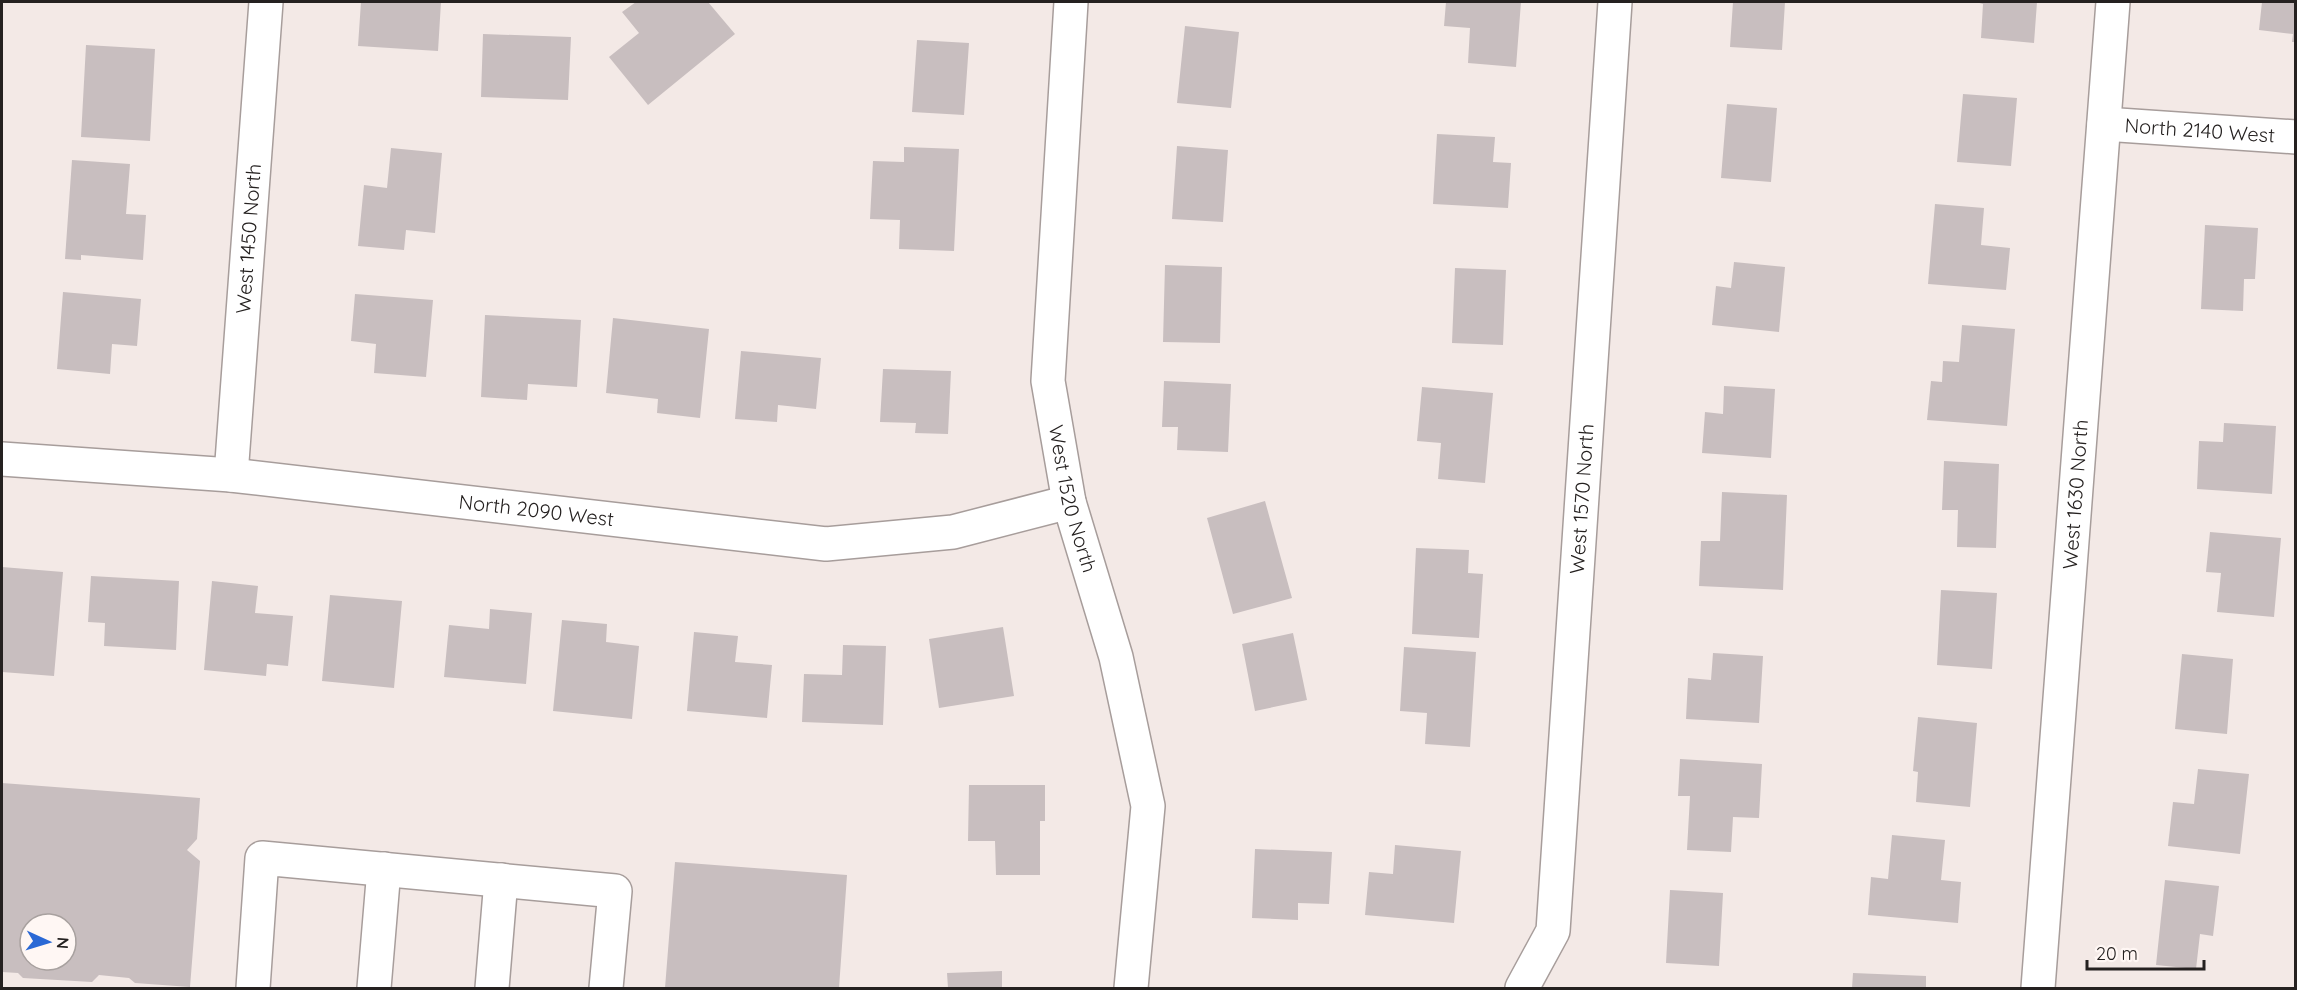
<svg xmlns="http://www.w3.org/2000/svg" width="2297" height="990" viewBox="0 0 2297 990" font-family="Quicksand,sans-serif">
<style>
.building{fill:#c8bebf;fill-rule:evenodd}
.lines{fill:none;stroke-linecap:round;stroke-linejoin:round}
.minor-casing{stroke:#a79d9b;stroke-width:36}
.minor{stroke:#fff;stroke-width:33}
.labels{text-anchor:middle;stroke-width:6;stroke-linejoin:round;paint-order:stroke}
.street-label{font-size:20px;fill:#252120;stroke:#fff7f4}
</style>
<rect width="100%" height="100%" fill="#f3e9e6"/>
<path class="building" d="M361 2H441L438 51 358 46Z
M636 2H708L735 34 648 105 609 57 639 33 622 12Z
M1446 2H1521L1516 67 1468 63 1470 28 1444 26Z
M1733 2H1785L1782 50 1730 47Z
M1976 2H2037L2034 43 1981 38 1983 4Z
M2262 2H2296V42H2292L2293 34 2259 30Z
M1185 26 1239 32 1231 108 1177 103Z
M483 34 571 37 568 100 481 97Z
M917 40 969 43 964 115 912 112Z
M86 45 155 49 150 141 81 137Z
M1963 94 2017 98 2011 166 1957 162Z
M1727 104 1777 108 1771 182 1721 178Z
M1437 134 1495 137 1493 162 1511 163 1508 208 1433 204Z
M1177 146 1228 150 1223 222 1172 219Z
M904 147 959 149 954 251 899 249 900 220 870 219 873 161 904 162Z
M391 148 442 153 435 233 406 230 404 250 358 246 364 185 387 188Z
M72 160 130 164 126 214 146 215 143 260 81 255V260L65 259Z
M1935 204 1984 208 1981 245 2010 248 2006 290 1928 284Z
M2205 225 2258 228 2255 279H2244L2243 311 2201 309Z
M1734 262 1785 267 1779 332 1712 325 1716 286 1731 288Z
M1165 265 1222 267 1220 343 1163 342Z
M1455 268 1506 270 1503 345 1452 343Z
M63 292 141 299 137 346 112 344 110 374 57 369Z
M355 294 433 300 426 377 374 373 376 344 351 341Z
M485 315 581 320 577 387 528 384 527 400 481 397Z
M613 318 709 329 700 418 657 413 658 399 606 393Z
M1962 325 2015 329 2007 426 1927 420 1931 381 1942 382 1943 361 1959 362Z
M741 351 821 358 816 409 778 405 777 422 735 419Z
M883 369 951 371 948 434 915 433 916 423 880 422Z
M1164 381 1231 384 1228 452 1177 450 1178 427H1162Z
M1724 386 1775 389 1771 458 1702 453 1705 412 1723 414Z
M1422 387 1493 393 1485 483 1438 479 1441 443 1417 441Z
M2224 423 2276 426 2272 494 2197 489 2199 441 2223 442Z
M1944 461 1999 464 1996 548 1957 547 1958 510H1942Z
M1722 492 1787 495 1783 590 1699 586 1701 541H1720Z
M1265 501 1292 598 1233 614 1207 518Z
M2210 532 2281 538 2274 617 2217 612 2221 573 2206 572Z
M1416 548 1469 550 1468 573 1483 574 1479 638 1412 634Z
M2 567 63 572 54 676 2 672Z
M91 576 179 581 176 650 104 646 105 623 88 622Z
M212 581 258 586 255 613 293 616 288 666 267 664 266 676 204 670Z
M1941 590 1997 593 1992 669 1937 665Z
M330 595 402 601 394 688 322 681Z
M490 609 532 613 526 684 444 677 449 625 489 629Z
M562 620 607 624 606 642 639 646 632 719 553 711Z
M1003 627 1014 696 939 708 929 639Z
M694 632 738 636 735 662 772 665 767 718 687 711Z
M1293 633 1307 700 1255 711 1242 644Z
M843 645 886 646 883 725 802 722 804 674 842 675Z
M1404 647 1476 652 1470 747 1425 744 1427 713 1400 711Z
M1713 653 1763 656 1759 723 1686 719 1688 678 1711 680Z
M2182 654 2233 659 2227 734 2175 729Z
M1918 717 1977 723 1970 807 1916 802 1918 772 1913 771Z
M1680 759 1762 764 1759 818 1733 817 1731 852 1687 850 1690 796H1678Z
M2198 769 2249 774 2240 854 2168 846 2173 802 2194 804Z
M2 783 200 798 197 839 187 850 200 861 190 987 135 983 129 978 99 975 92 982 23 978 18 973 2 972ZM30 924H66V960H30Z
M969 785H1045V821H1040V875H996L995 841H968Z
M1892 835 1945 840 1941 880 1961 882 1958 923 1868 915 1871 877 1888 879Z
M1395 845 1461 851 1454 923 1365 915 1369 872 1393 874Z
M1255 849 1332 852 1329 904 1298 903V920L1252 918Z
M675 862 847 875 839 988H665Z
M2165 880 2219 886 2213 936 2200 934 2196 969 2156 965Z
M1670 890 1723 893 1719 966 1666 963Z
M1002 971V988H948L947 973Z
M1853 973 1926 976V988H1852Z"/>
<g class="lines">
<g class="minor-casing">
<g id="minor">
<path id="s1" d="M1071 2 1048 381 1069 502 1116 657 1148 806 1131 988"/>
<path id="s2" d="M2104 124 2296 137"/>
<path id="s3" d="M2 459 231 475 826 544 953 532 1069 502"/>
<path id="s4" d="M231 475 266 2"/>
<path d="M253 988 262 858 615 891 606 988"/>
<path d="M374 988 384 869"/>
<path d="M492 988 501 880"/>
<path id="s5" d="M1522 988 1553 931 1615 2"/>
<path id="s6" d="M2038 988 2113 2"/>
</g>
</g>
<use href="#minor" class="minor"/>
</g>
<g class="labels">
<g class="street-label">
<text dy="7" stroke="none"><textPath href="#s2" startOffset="96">North 2140 West</textPath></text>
<text dy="7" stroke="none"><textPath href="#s4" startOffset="237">West 1450 North</textPath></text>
<text dy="7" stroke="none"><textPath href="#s6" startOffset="495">West 1630 North</textPath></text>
<text dy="7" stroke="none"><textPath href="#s1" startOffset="500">West 1520 North</textPath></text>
<text dy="7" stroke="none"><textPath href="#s5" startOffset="498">West 1570 North</textPath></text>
<text dy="7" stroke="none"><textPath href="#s3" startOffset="537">North 2090 West</textPath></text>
</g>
</g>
<rect width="2297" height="990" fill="none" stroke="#252120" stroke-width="6"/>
<g transform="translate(48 942) rotate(94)"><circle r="28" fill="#fff7f4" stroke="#a8a19f" stroke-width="1.5"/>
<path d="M0-4.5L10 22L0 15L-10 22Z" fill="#2a68d5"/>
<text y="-9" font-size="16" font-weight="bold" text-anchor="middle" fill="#252120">N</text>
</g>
<path d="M2087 960v9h117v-9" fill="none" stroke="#252120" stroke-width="3"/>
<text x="2096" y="960" font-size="18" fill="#252120" stroke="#fff7f4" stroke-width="4.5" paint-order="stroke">20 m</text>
</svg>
